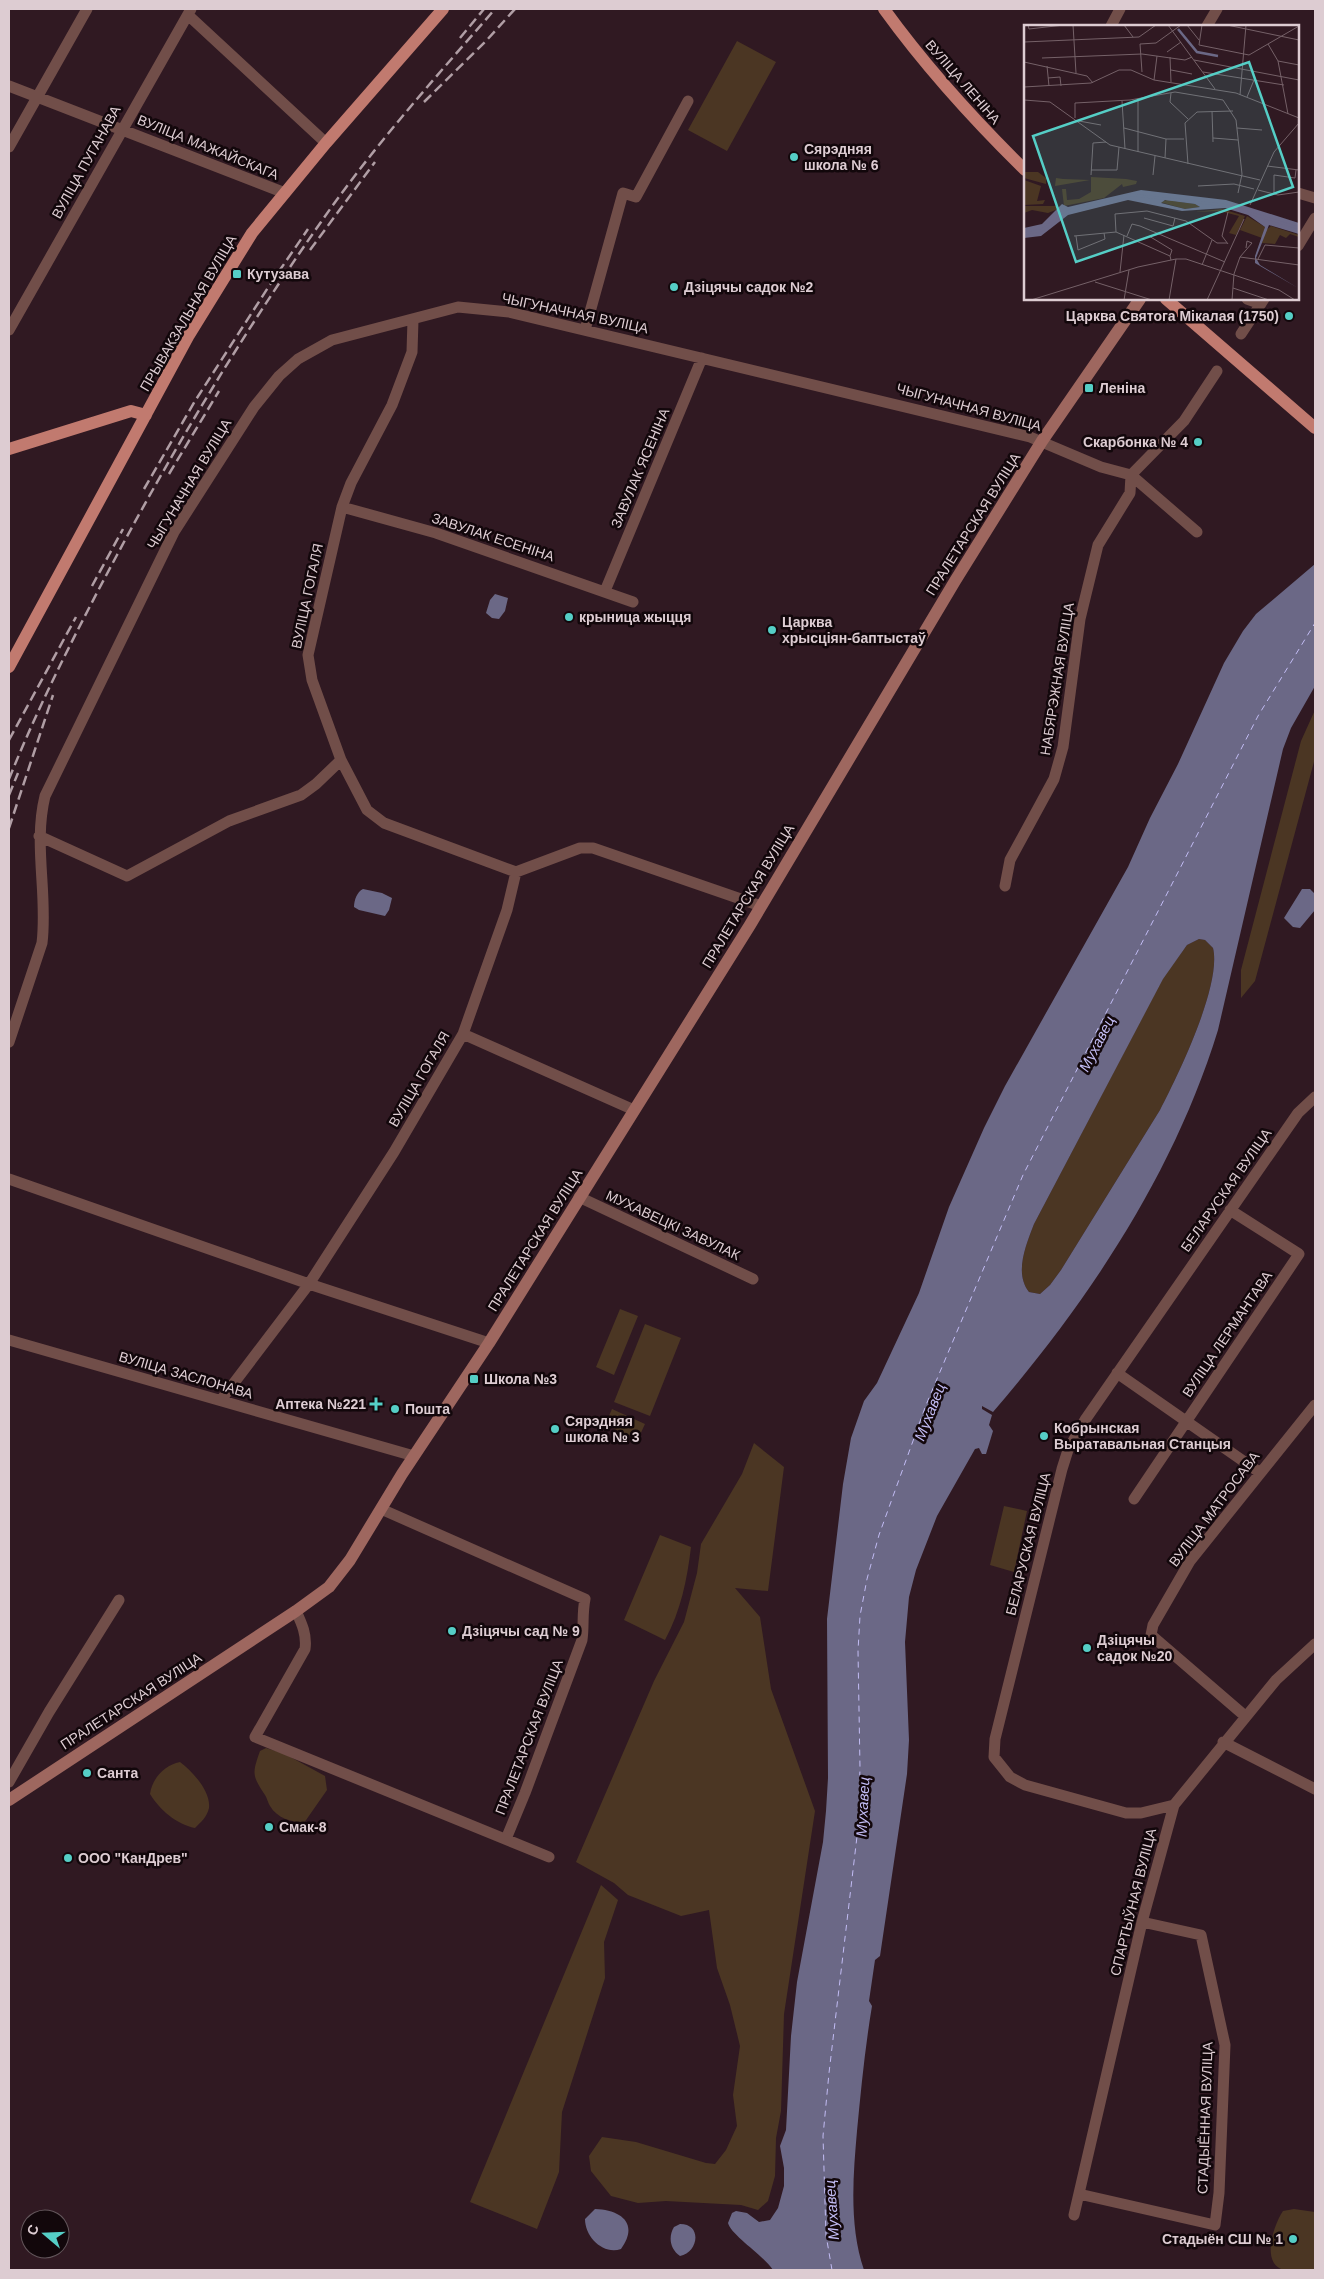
<svg xmlns="http://www.w3.org/2000/svg" width="1324" height="2279" viewBox="0 0 1324 2279" font-family="Arial,sans-serif">
<style>
.green{fill:#4b3623}
.water{fill:#6b6886;fill-rule:evenodd}
.lines{fill:none;stroke-linecap:round;stroke-linejoin:round}
.ferry{stroke:#c2bcf4;stroke-width:1;stroke-dasharray:6 5;stroke-linecap:butt}
.minor{stroke:#714e49;stroke-width:11}
.secondary{stroke:#9e675f;stroke-width:12}
.primary{stroke:#c17a6f;stroke-width:12}
.rail{stroke:#b09ea5;stroke-width:2.5;stroke-dasharray:10 5;stroke-linecap:butt}
.poi-dot{fill:#55cec6;stroke:#12070b;stroke-width:2}
.labels{text-anchor:middle;stroke-width:5;stroke-linejoin:round;paint-order:stroke}
.street-label{font-size:14px;fill:#ddccd2;stroke:#12070b}
.poi-label{font-size:14px;font-weight:bold;fill:#ddccd2;stroke:#12070b;text-anchor:start}
.water-label{font-size:15px;font-style:italic;fill:#c2bcf4;stroke:#12070b}
.inset-river{fill:none;stroke:#6b6886;stroke-width:2.5}
.inset-road{fill:none;stroke:#756168;stroke-width:1}
.view{fill:#55cec6;fill-opacity:0.15;stroke:#55cec6;stroke-width:2.5}
.inset-edge{fill:none;stroke:#ddccd2;stroke-width:2.5}
</style>
<rect width="100%" height="100%" fill="#301922"/>
<path class="green" d="M737 41 776 62 727 151 688 130Z
M1315 710V758L1255 981 1241 998V970L1301 741Z
M1199 939 1205 940 1213 948C1222 985 1178 1075 1160 1110L1061 1270 1050 1285 1040 1294 1029 1292C1014 1273 1026 1245 1034 1224L1163 978 1187 945Z
M620 1309 638 1316 614 1375 596 1367Z
M645 1324 681 1338 650 1416 614 1402Z
M612 1409 645 1424 638 1439 605 1425Z
M754 1443 784 1467 768 1591 735 1588 760 1617 771 1689 815 1811 784 2014 781 2111 776 2138 775 2176 768 2201 758 2210 741 2205 666 2201 638 2203 611 2196 591 2171 589 2156 602 2137 636 2142 706 2163 715 2164 726 2150 737 2126 733 2095 740 2046 730 2005 717 1968 709 1910 681 1916 628 1895 614 1883 576 1862 654 1681 684 1622 697 1573 701 1544 742 1474Z
M1004 1506 1027 1511 1014 1572 990 1565Z
M660 1535 691 1547C687 1580 681 1610 665 1640L624 1620Z
M266 1748 285 1754 325 1776 327 1790 304 1823C291 1822 277 1818 270 1806 268 1803 267 1798 265 1795 252 1775 252 1774 260 1751Z
M180 1762C192 1771 211 1791 209 1808 207 1817 201 1822 195 1828 176 1824 160 1810 150 1794 152 1779 164 1765 180 1762Z
M601 1885 618 1900 604 1942 605 1978 562 2112 559 2172 537 2229 470 2202Z
M1294 2209 1315 2212V2270C1306 2270 1293 2273 1284 2270 1260 2264 1274 2224 1283 2211Z"/>
<path class="water" d="M1315 564V686L1291 728 1283 749 1218 1030C1174 1173 1090 1299 993 1412L982 1406V1409L992 1415 989 1425 993 1431 986 1454H982L979 1448 975 1449 937 1516 916 1570 909 1597 905 1642 909 1740 907 1774 880 1956 875 1960 869 2001 872 2006C865 2048 861 2089 857 2131 853 2177 849 2226 864 2270H773C763 2255 731 2235 728 2223L732 2213 736 2211 747 2213 759 2222 770 2220 778 2208 784 2186V2168L780 2146 786 2130 791 2036 797 1982 823 1842 826 1811 828 1778 827 1619 843 1484 851 1438 864 1401 877 1383 919 1293 949 1207 984 1128 1005 1086 1128 867 1150 818 1178 764 1224 663 1243 631 1256 614ZM1199 939 1205 940 1213 948C1222 985 1178 1075 1160 1110L1061 1270 1050 1285 1040 1294 1029 1292C1014 1273 1026 1245 1034 1224L1163 979 1187 945Z
M495 594 508 598 505 611 499 619 492 618 486 613 490 600Z
M363 889 382 893 392 898 389 910 385 916 359 910 354 907C354 900 357 892 363 889Z
M1302 889H1310L1315 894V910L1300 928 1293 927 1284 918Z
M595 2209C622 2210 639 2224 621 2249 603 2255 585 2237 585 2219Z
M680 2224C703 2224 698 2253 680 2256 670 2249 668 2237 674 2227Z"/>
<g class="lines">
<path class="ferry" d="M832 2270 826 2235 823 2136 829 2073 858 1828 860 1768 858 1651 860 1616 867 1579 879 1535 926 1405 1023 1175 1258 716 1315 623"/>
<path class="minor" d="M188 15 326 143
M1111 26 1120 9
M1207 26 1217 9
M9 86 285 193
M9 147 87 9
M1298 193 1315 198
M1298 246 1315 218
M1247 299 1261 304
M413 320 412 352 392 405 351 483 342 507 308 655 312 680 341 760 367 810 384 823 516 872 580 848H593L761 906
M9 330 191 9
M585 330 623 193 636 197 688 101
M1241 334 1264 299
M1131 475 1184 421 1217 371
M342 507 436 533 633 602
M605 591 702 358
M39 836 127 876 229 821 301 795 316 784 341 760
M1005 886 1010 860 1054 779 1063 747 1080 619 1098 545 1130 493 1131 475
M463 1034 634 1110
M9 1042 42 943C48 894 33 845 45 796L174 532 254 407 279 376 298 359 332 340 458 307 509 312 1030 437 1101 467 1131 475 1197 532
M9 1179 309 1284 489 1343
M579 1197 753 1279
M9 1340 414 1456
M1117 1373 1259 1472
M221 1400 309 1284 394 1152 463 1034 507 910 516 872
M1134 1499 1299 1254 1230 1210
M381 1509 585 1599C582 1613 584 1626 582 1640L525 1793 506 1839
M296 1611C302 1624 307 1635 305 1649L255 1737 549 1857
M1245 1716 1151 1635 1153 1625 1190 1561 1315 1405
M1223 1742 1315 1789
M9 1782 49 1712 119 1600
M1174 1805 1141 1813H1126L1025 1785 1010 1777 994 1757 995 1739 1062 1469 1068 1450 1085 1420 1298 1113 1315 1097
M1079 2194 1215 2225 1219 2193 1225 2045 1201 1935 1142 1922
M1074 2215 1142 1922 1174 1805 1276 1680 1315 1644"/>
<path class="secondary" d="M9 1800 296 1611 329 1587 350 1560 402 1474 489 1343 750 925 955 581 1042 441 1140 299"/>
<path class="primary" d="M884 9C926 67 974 120 1025 170
M1166 299 1315 428
M9 449 131 411 146 415
M9 667 189 335 252 233 326 143 443 9"/>
<path class="rail" d="M460 38 484 9
M424 102 486 41 515 9
M310 250 375 162
M169 474 219 391
M144 489 195 401 271 283 308 229
M92 586 123 529
M9 740 76 617
M9 779C40 702 78 628 117 555 178 441 246 329 321 222 373 147 435 78 495 9
M9 795 18 773
M9 828 53 695"/>
</g>
<g class="poi-dot">
<circle cx="794" cy="157" r="5"/>
<rect x="232" y="269" width="10" height="10" rx="2.5"/>
<circle cx="674" cy="287" r="5"/>
<circle cx="1289" cy="316" r="5"/>
<rect x="1084" y="383" width="10" height="10" rx="2.5"/>
<circle cx="1198" cy="442" r="5"/>
<circle cx="569" cy="617" r="5"/>
<circle cx="772" cy="630" r="5"/>
<rect x="469" y="1374" width="10" height="10" rx="2.5"/>
<path d="M373.5 1396.5h5v5h5v5h-5v5h-5v-5h-5v-5h5z"/>
<circle cx="395" cy="1409" r="5"/>
<circle cx="555" cy="1429" r="5"/>
<circle cx="1044" cy="1436" r="5"/>
<circle cx="452" cy="1631" r="5"/>
<circle cx="1087" cy="1648" r="5"/>
<circle cx="87" cy="1773" r="5"/>
<circle cx="269" cy="1827" r="5"/>
<circle cx="68" cy="1858" r="5"/>
<circle cx="1293" cy="2239" r="5"/>
</g>
<g class="labels">
<g class="street-label">
<text transform="translate(963 82) rotate(49)" y="5">ВУЛІЦА ЛЕНІНА</text>
<text transform="translate(208 147) rotate(22)" y="5">ВУЛІЦА МАЖАЙСКАГА</text>
<text transform="translate(86 162) rotate(-61)" y="5">ВУЛІЦА ПУГАНАВА</text>
<text transform="translate(188 313) rotate(-60)" y="5">ПРЫВАКЗАЛЬНАЯ ВУЛІЦА</text>
<text transform="translate(575 313) rotate(12)" y="5">ЧЫГУНАЧНАЯ ВУЛІЦА</text>
<text transform="translate(969 407) rotate(15)" y="5">ЧЫГУНАЧНАЯ ВУЛІЦА</text>
<text transform="translate(640 468) rotate(-67)" y="5">ЗАВУЛАК ЯСЕНІНА</text>
<text transform="translate(189 484) rotate(-59)" y="5">ЧЫГУНАЧНАЯ ВУЛІЦА</text>
<text transform="translate(973 524) rotate(-58)" y="5">ПРАЛЕТАРСКАЯ ВУЛІЦА</text>
<text transform="translate(493 537) rotate(18)" y="5">ЗАВУЛАК ЕСЕНІНА</text>
<text transform="translate(307 596) rotate(-78)" y="5">ВУЛІЦА ГОГАЛЯ</text>
<text transform="translate(1057 679) rotate(-81)" y="5">НАБЯРЭЖНАЯ ВУЛІЦА</text>
<text transform="translate(748 896) rotate(-59)" y="5">ПРАЛЕТАРСКАЯ ВУЛІЦА</text>
<text transform="translate(419 1079) rotate(-60)" y="5">ВУЛІЦА ГОГАЛЯ</text>
<text transform="translate(1226 1190) rotate(-55)" y="5">БЕЛАРУСКАЯ ВУЛІЦА</text>
<text transform="translate(673 1225) rotate(25)" y="5">МУХАВЕЦКІ ЗАВУЛАК</text>
<text transform="translate(535 1240) rotate(-58)" y="5">ПРАЛЕТАРСКАЯ ВУЛІЦА</text>
<text transform="translate(1227 1334) rotate(-56)" y="5">ВУЛІЦА ЛЕРМАНТАВА</text>
<text transform="translate(186 1375) rotate(16)" y="5">ВУЛІЦА ЗАСЛОНАВА</text>
<text transform="translate(1214 1509) rotate(-53)" y="5">ВУЛІЦА МАТРОСАВА</text>
<text transform="translate(1028 1544) rotate(-76)" y="5">БЕЛАРУСКАЯ ВУЛІЦА</text>
<text transform="translate(131 1701) rotate(-33)" y="5">ПРАЛЕТАРСКАЯ ВУЛІЦА</text>
<text transform="translate(529 1737) rotate(-69)" y="5">ПРАЛЕТАРСКАЯ ВУЛІЦА</text>
<text transform="translate(1133 1902) rotate(-76)" y="5">СПАРТЫЎНАЯ ВУЛІЦА</text>
<text transform="translate(1205 2118) rotate(-88)" y="5">СТАДЫЁННАЯ ВУЛІЦА</text>
</g>
<g class="poi-label">
<text x="804" y="154">Сярэдняя<tspan x="804" dy="16">школа № 6</tspan></text>
<text x="247" y="279">Кутузава</text>
<text x="684" y="292">Дзіцячы садок №2</text>
<text x="1279" y="321" text-anchor="end">Царква Святога Мікалая (1750)</text>
<text x="1099" y="393">Леніна</text>
<text x="1188" y="447" text-anchor="end">Скарбонка № 4</text>
<text x="579" y="622">крыница жыцця</text>
<text x="782" y="627">Царква<tspan x="782" dy="16">хрысціян-баптыстаў</tspan></text>
<text x="484" y="1384">Школа №3</text>
<text x="366" y="1409" text-anchor="end">Аптека №221</text>
<text x="405" y="1414">Пошта</text>
<text x="565" y="1426">Сярэдняя<tspan x="565" dy="16">школа № 3</tspan></text>
<text x="1054" y="1433">Кобрынская<tspan x="1054" dy="16">Выратавальная Станцыя</tspan></text>
<text x="462" y="1636">Дзіцячы сад № 9</text>
<text x="1097" y="1645">Дзіцячы<tspan x="1097" dy="16">садок №20</tspan></text>
<text x="97" y="1778">Санта</text>
<text x="279" y="1832">Смак-8</text>
<text x="78" y="1863">ООО "КанДрев"</text>
<text x="1283" y="2244" text-anchor="end">Стадыён СШ № 1</text>
</g>
<g class="water-label">
<text transform="translate(1097 1044) rotate(-63)" y="5">Мухавец</text>
<text transform="translate(930 1412) rotate(-69)" y="5">Мухавец</text>
<text transform="translate(863 1807) rotate(-87)" y="5">Мухавец</text>
<text transform="translate(832 2210) rotate(-94)" y="5">Мухавец</text>
</g>
</g>
<g transform="translate(1024 25)">
<rect width="275" height="275" fill="#301922"/>
<path d="M0 147H14L22 153V159L0 153ZM67 152 102 154 113 156 112 159 99 162 98 159 80 173 40 181 38 164H42L43 175 55 174 67 167ZM32 153 39 154 66 155 31 161ZM0 155 17 161 13 176 21 175 19 179 0 180ZM143 175 171 179 176 182 161 184 136 177ZM0 181H32L34 184 24 188 8 185 0 188ZM198 184 221 191 212 210 205 208 215 191 196 186 171 187ZM223 191 241 202 238 213 216 205ZM247 201 275 210V212L266 209 262 213 256 210 251 219 238 218 241 206Z" fill="#4b3623"/>
<path d="M117 165 202 175 275 198V209L245 200 232 233 236 240 274 263 231 238V231L241 202 224 190 201 183 158 186 104 175 44 190 17 211 0 213V203L18 199 38 179 44 182ZM141 175 171 179 176 182 161 184 137 178Z" fill="#6b6886" fill-rule="evenodd"/>
<path class="inset-river" d="M154 4 173 27 194 31M0 209 18 205 45 186 108 170 199 180 275 203"/>
<path class="inset-road" d="M4 0 5 4 40 0M49 0 52 48M100 0 109 12M144 0 191 64M163 0 175 15M178 0 175 20 225 30 275 1M203 0 275 15M0 17 115 12 132 0M116 19 132 18 157 0M116 19 118 47M244 19 254 36 264 89M143 27 157 17M146 32 147 57M18 33 118 29 161 35 168 32M170 35 275 55M254 36 275 40M0 37 63 51 69 58M23 41 25 61M147 45 168 49M179 47 260 60M24 53 36 52 37 61M130 55 133 31M0 62 67 58 95 45H107L130 55 212 68 275 93M147 68 146 77 164 94M216 70 222 0M223 72 230 55M114 73V127M0 75 26 77 86 120 236 155M98 76 101 124M188 86 189 117M51 93V78L106 75 151 67 199 75 212 95 218 149 214 168M55 96 77 100M100 103 142 114H160M213 103 238 105M189 113 214 115M141 133 142 114M164 139 161 98 173 87 209 86M243 141 275 145M67 145H93L95 122M67 150 69 118 82 117M129 150 131 131M174 161 210 159 230 164M234 165 254 170 275 167M250 169V150L271 153 272 145M226 180 250 127 275 98M120 193 149 201 151 193M92 207 91 189 123 186 162 196 193 218H203M50 211 92 207 146 231 147 235M52 211 54 225 81 214 80 208M103 211 108 199 116 201 201 237M125 211 148 225 146 231M204 219 198 211 204 187M216 232 228 218 223 216 222 223M216 232 275 240M234 234 241 220 275 223M178 240 188 215M96 247 100 210M210 250 255 265 271 275M71 257 128 275M209 263 245 275M7 275 114 242 152 234H162L210 250M100 275 105 245M145 275 152 234M183 275 220 194M208 275 210 249 216 232"/>
<path class="view" d="M225 37 269 162 52 237 9 111Z"/>
<rect width="275" height="275" class="inset-edge"/>
</g>
<rect width="1324" height="2279" fill="none" stroke="#ddccd2" stroke-width="20"/>
<g transform="translate(45 2234) rotate(289)"><circle r="24" fill="#12070b" stroke="#63565b"/>
<path d="M0-4L9 19L0 12L-9 19Z" fill="#55cec6"/>
<text y="-8" font-size="14" font-weight="bold" text-anchor="middle" fill="#ddccd2">С</text>
</g>
</svg>
